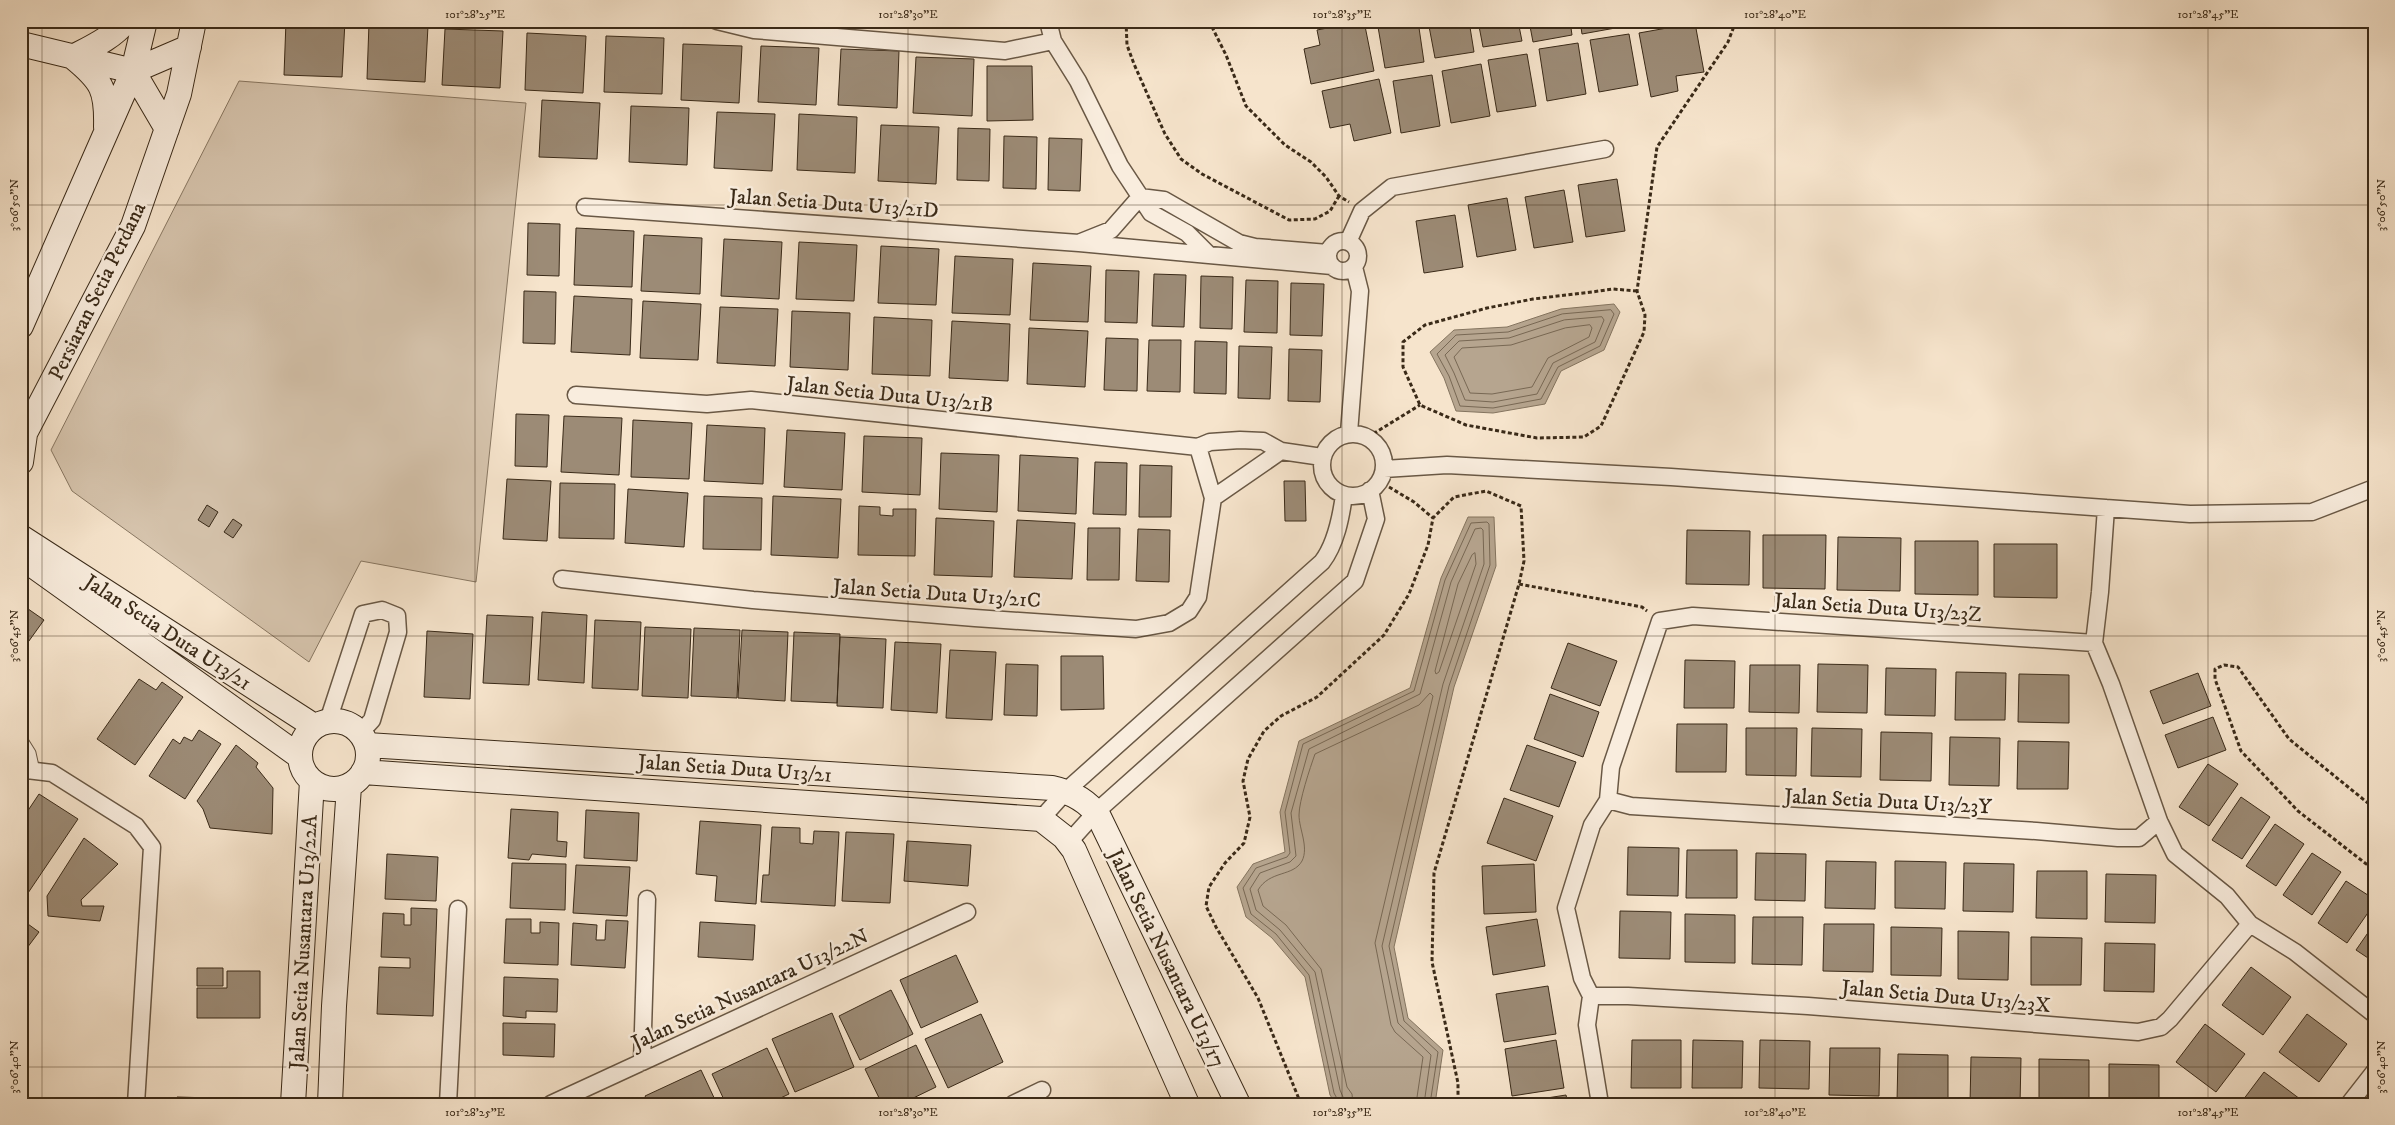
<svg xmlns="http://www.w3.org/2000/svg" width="2395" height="1125" viewBox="0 0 2395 1125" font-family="'IM FELL DW Pica',serif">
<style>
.green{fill:#d6c4ad;stroke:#887762}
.water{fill:#b6a58f;stroke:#84745f}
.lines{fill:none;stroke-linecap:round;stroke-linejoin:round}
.shore{stroke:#786854;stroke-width:1}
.building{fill:#9c8b76;stroke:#3a2a18}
.lane-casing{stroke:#695845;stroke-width:11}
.street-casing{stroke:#695845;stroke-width:19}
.secondary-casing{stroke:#3a2a18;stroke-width:26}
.path{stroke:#3a2a18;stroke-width:3;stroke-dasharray:4 2.5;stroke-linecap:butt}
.lane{stroke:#f9edde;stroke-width:9}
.street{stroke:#f9edde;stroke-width:16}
.secondary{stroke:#f9edde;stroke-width:24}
.ticks{fill:none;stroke:#3a2a18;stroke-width:1;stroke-opacity:0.45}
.labels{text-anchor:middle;stroke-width:5;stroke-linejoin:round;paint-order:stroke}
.street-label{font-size:21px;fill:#3a2a18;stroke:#f9edde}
.neatline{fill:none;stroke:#3a2a18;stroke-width:2}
.ticks-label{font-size:12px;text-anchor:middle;fill:#3a2a18}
</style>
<rect width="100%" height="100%" fill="#f6e4cc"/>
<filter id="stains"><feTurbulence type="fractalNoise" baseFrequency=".004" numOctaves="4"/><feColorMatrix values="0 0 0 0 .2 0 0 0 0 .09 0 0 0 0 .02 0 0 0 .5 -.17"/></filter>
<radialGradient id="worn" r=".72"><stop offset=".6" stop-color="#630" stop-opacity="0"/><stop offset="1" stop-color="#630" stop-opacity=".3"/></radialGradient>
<path class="green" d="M239 81 526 103 476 582 361 561 309 662 72 491 51 450Z"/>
<path class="water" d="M1614 304 1620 312 1604 350 1561 371 1545 404 1493 413 1456 411 1444 378 1430 352 1454 330 1507 327 1561 309Z
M1468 517H1494L1496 566 1454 687 1394 947 1408 1018 1443 1050 1435 1104H1336L1330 1095 1305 977 1272 938 1246 917 1237 887 1253 864 1285 852 1280 812 1299 741 1410 688 1441 578Z"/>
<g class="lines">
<path class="shore" d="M1611 310 1614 314 1600 346 1558 367 1541 399 1493 408 1460 406 1449 376 1437 354 1456 335 1508 332 1562 314Z
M1602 317 1604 320 1595 342 1553 363 1537 394 1493 402 1465 400 1454 373 1445 355 1459 341 1509 338 1564 320Z
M1590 325 1592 328 1589 337 1548 358 1532 387 1492 394 1470 393 1454 357 1462 348 1511 345 1565 328Z
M1475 553 1476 564 1439 672 1436 674 1435 671 1458 584 1472 555Z
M1340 1104 1334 1093 1309 975 1276 934 1251 914 1243 888 1256 868 1287 857 1290 853 1285 812 1303 744 1414 691 1445 580 1471 523 1487 522 1489 524 1490 565 1449 686 1389 946 1404 1021 1438 1052 1430 1104
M1346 1104 1340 1090 1315 972 1280 930 1256 910 1250 889 1260 873 1290 862 1296 856 1291 813 1309 749 1420 694 1451 582 1475 529 1481 528 1483 530 1484 564 1443 684 1382 946 1398 1023 1431 1055 1424 1104
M1353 1104 1352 1094 1347 1087 1321 969 1286 925 1263 906 1258 890C1270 870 1293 877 1302 861 1309 847 1299 829 1299 815 1299 801 1310 768 1315 754L1419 705 1430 693 1433 696 1375 943 1391 1025 1395 1032 1423 1057 1416 1104"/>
</g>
<path class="building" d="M286 21H345L342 77 284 75Z
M1364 21 1374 71 1311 84 1304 49 1320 45 1317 30Z
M1377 21H1418L1424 62 1385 68Z
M1428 21H1469L1474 52 1435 58Z
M1478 21H1518L1522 41 1483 47Z
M1529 21H1570L1572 35 1533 42Z
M1580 21H1620L1621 27 1582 34Z
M369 23 428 26 425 82 367 79Z
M1695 23 1704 72 1676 76 1678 91 1651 97 1639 33Z
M445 29 503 31 500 88 442 85Z
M527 33 586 36 583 93 525 90Z
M1629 34 1638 85 1599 92 1590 40Z
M606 36 664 38 662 94 604 92Z
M1578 43 1586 94 1547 101 1539 49Z
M683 44 742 46 739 103 681 100Z
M761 46 819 48 816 105 758 102Z
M841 49 899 51 897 108 838 105Z
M1527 54 1536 106 1497 112 1488 60Z
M916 57 974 59 972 116 913 113Z
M1481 64 1490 116 1451 123 1442 71Z
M987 66H1032L1033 120 987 121Z
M1432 75 1440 126 1401 133 1393 81Z
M1379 79 1391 133 1354 141 1350 124 1330 128 1322 91Z
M542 100 600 103 597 159 539 157Z
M631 106 689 108 687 165 629 162Z
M717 112 775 114 772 171 714 168Z
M799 114 857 117 855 173 797 170Z
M881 125 939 127 936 184 878 181Z
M958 128 990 129 989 181 957 180Z
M1004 136 1037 137 1036 189 1003 188Z
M1049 138 1082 139 1080 191 1048 190Z
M1617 179 1625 231 1586 237 1578 185Z
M1564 190 1573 242 1534 248 1525 197Z
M1507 198 1516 250 1477 257 1468 205Z
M1455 215 1463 267 1424 273 1416 221Z
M528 223 560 224 559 276 527 275Z
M576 228 634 231 632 287 574 285Z
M644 235 702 238 700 294 641 291Z
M724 239 782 242 779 299 721 296Z
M799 242 857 245 854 301 796 299Z
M881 246 939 249 936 305 878 303Z
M955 256 1013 259 1010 315 952 313Z
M1033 263 1091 266 1088 322 1030 320Z
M1106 270 1139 271 1137 323 1105 322Z
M1154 274 1186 275 1184 327 1152 326Z
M1201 276 1233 277 1232 329 1200 328Z
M1246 280 1278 281 1277 333 1244 332Z
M1291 283 1324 284 1322 336 1290 335Z
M524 291 556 292 555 344 523 343Z
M574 296 632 299 630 355 571 352Z
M643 301 701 304 698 360 640 358Z
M720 307 778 309 775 366 717 363Z
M792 311 850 313 848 370 790 367Z
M874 317 932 320 930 376 872 374Z
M952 321 1010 324 1008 381 949 378Z
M1029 328 1088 331 1085 387 1027 384Z
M1106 338 1138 339 1137 391 1104 390Z
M1149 340H1181L1180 392 1147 391Z
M1195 341 1227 342 1226 394 1194 393Z
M1239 346 1272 347 1270 399 1238 398Z
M1289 349 1322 350 1320 402 1288 401Z
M516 414 549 415 547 467 515 466Z
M564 416 622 418 619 475 561 472Z
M633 420 692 423 689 479 631 477Z
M707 425 765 428 763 484 704 481Z
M787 430 845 433 842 490 784 487Z
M864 436 922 438 920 495 862 492Z
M941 453 999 455 997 512 939 509Z
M1020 455 1078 458 1076 514 1018 511Z
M1095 462 1127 463 1126 515 1093 514Z
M1140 465 1172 466 1171 517H1139Z
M507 479 551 481 547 541 503 539Z
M1284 481H1305L1306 521H1285Z
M560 483 615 484 614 539 559 538Z
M628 489 688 493 684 547 625 543Z
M704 496 762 498 761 550 703 549Z
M773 496 841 499 838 558 771 555Z
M207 505 218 512 209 527 198 520Z
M859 506 880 507V515L893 516V509H916L915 556 858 555Z
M936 518 994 521 992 577 934 575Z
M233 519 242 525 233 538 224 532Z
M1017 520 1075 523 1072 579 1014 577Z
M1088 528H1120L1119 580H1087Z
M1138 529 1170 530 1169 582 1136 581Z
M1687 530 1750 531 1749 585 1686 584Z
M1763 535H1826L1825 589 1763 588Z
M1838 537 1901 538 1900 591 1837 590Z
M1915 541H1978V595L1915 594Z
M1994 544H2057V598L1994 597Z
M21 604 44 620 21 652Z
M542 612 587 615 584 683 538 680Z
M487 615 533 617 529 685 483 683Z
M595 620 641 622 638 690 592 688Z
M645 627 691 629 688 698 642 696Z
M694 628 740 630 737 698 691 696Z
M742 630 788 632 785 701 738 698Z
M427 631 473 634 470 699 424 697Z
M794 632 840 634 837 703 791 701Z
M840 637 886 639 883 708 837 706Z
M895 642 941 644 937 713 891 710Z
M1568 643 1617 661 1600 706 1551 688Z
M950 650 996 652 992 720 946 718Z
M1061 656H1103L1104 709 1061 710Z
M1685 660 1735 661 1734 708H1684Z
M1006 664 1038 665 1037 716 1004 715Z
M1818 664 1868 665 1867 713 1817 712Z
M1750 665H1800L1799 713 1749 712Z
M1886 668 1936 669 1935 716 1885 715Z
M1956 672 2006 673 2005 720H1955Z
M2198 673 2211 706 2163 724 2150 691Z
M2019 674 2069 675V723L2018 722Z
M139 679 156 690 162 682 183 697 135 765 97 739Z
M1550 694 1599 712 1583 757 1534 739Z
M2213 717 2226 750 2178 768 2165 735Z
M1677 724H1727L1726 772H1676Z
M1746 728H1797L1796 776 1746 775Z
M1812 728 1862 729 1861 777 1811 776Z
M199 730 221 744 185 799 149 776 173 739 180 744 184 737 192 741Z
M1881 732 1932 733 1931 781 1880 780Z
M1950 737 2000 738 1999 786 1949 785Z
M2018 741 2069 742 2068 789H2017Z
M236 745 258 763 256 767 273 788 272 834 210 828 203 809 197 801Z
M1527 745 1576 762 1559 807 1510 790Z
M2208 764 2238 784 2209 826 2179 807Z
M39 794 78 819 28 893 21 889V821Z
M2241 797 2270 817 2242 859 2212 840Z
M1504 798 1553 816 1536 861 1487 843Z
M511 809 558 812 557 841 567 842 566 857 532 854 529 860 508 858Z
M586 810 639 813 637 861 584 858Z
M700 821 761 825 756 904 715 901 717 876 696 874Z
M2275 824 2304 844 2276 886 2246 866Z
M772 827 800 828V843L813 844 814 831 839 832 835 906 761 902 763 875H769Z
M846 832 894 834 890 903 842 901Z
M84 838 118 864 81 900 82 906H104L100 921 48 916 47 896Z
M907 841 971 845 968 886 904 881Z
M1628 847 1679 848 1678 896 1627 895Z
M1687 850H1737V898H1686Z
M1756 853 1806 854 1805 901 1755 900Z
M2312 853 2341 872 2312 915 2283 895Z
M387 854 438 857 436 901 385 899Z
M1826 861 1876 862 1875 909 1825 908Z
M1895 861 1946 862 1945 909 1895 908Z
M512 863 566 864 565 910 510 908Z
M1964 863 2014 864 2013 912 1963 911Z
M1534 864 1536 912 1484 914 1482 866Z
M576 865 630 867 627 916 573 913Z
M2037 871H2087V919L2036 918Z
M2106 874 2156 875 2155 923 2105 922Z
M2346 881 2374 899V904L2347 943 2318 923Z
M411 908 437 909 433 1016 377 1014 379 967 410 968V958L381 957 383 913 404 914V925H411Z
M1620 911 1671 912 1670 959 1619 958Z
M1685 914 1735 915V963L1685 962Z
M1753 917H1803L1802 965 1752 964Z
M21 919 39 932 21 956Z
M506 919H531V933H540V922L559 923 558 965 504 963Z
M1537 919 1545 966 1493 975 1486 927Z
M606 920 628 921 625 968 571 965 573 923 597 925 596 940H605Z
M700 922 755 925 753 960 698 957Z
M1824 924H1874L1873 972 1823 971Z
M2374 924V962L2356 950Z
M1891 927 1942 928 1941 976 1891 975Z
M1958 931 2009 932 2008 980 1958 979Z
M2031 937 2082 938 2081 985H2031Z
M2105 943 2155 944 2154 992 2104 991Z
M956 955 978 1002 921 1028 900 980Z
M2251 967 2291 997 2263 1035 2222 1005Z
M197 968H223V986H197Z
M227 971H260V1018H197V988H227Z
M504 977 558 979 557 1012 526 1011V1018L503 1016Z
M1548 986 1556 1034 1504 1042 1496 994Z
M891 990 913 1034 860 1060 839 1016Z
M832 1013 854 1067 795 1092 772 1039Z
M981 1014 1003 1062 948 1088 925 1039Z
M2307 1014 2347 1044 2319 1082 2279 1052Z
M503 1023 555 1024 554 1057 503 1055Z
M2205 1024 2245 1054 2216 1092 2176 1062Z
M1556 1040 1564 1088 1512 1096 1505 1049Z
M1632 1040H1681V1088H1631Z
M1693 1040 1743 1041 1742 1088H1692Z
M1760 1040 1810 1041 1809 1089 1759 1088Z
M916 1045 936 1087 901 1104H882L865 1069Z
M767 1048 789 1094 768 1104H726L712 1074Z
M1830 1048H1880L1879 1096 1829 1095Z
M1898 1054 1948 1055V1102H1897Z
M1971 1057 2021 1058 2020 1104H1970Z
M2039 1059 2089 1060V1104H2039Z
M2109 1064 2159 1065V1104H2109Z
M701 1070 717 1104H649L645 1096Z
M2264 1072 2304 1102 2303 1104H2240Z
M1566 1095 1568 1104H1515V1103Z
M177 1097 212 1098V1104H177Z
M1657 1100 1739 1102V1104H1657Z"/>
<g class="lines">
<g class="lane-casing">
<path id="lane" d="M21 737 31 753 35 771"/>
</g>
<g class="street-casing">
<path id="street" d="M717 21 754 30 1005 51 1053 41
M1048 21 1053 41 1078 81 1120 166 1151 213 1187 233 1209 255 1332 266
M1140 197 1164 200 1239 243 1255 247 1328 253
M585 207 1079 243 1209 255
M1328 256a15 15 0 1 1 30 0a15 15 0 1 1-30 0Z
M1081 242 1111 230 1140 197
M1348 242 1362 211 1392 187 1605 149
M576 395 707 404 751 400 1198 447 1210 442 1240 440 1263 441 1281 451 1322 457
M1349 433 1360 291 1354 267
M1322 465a31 31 0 1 1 62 0a31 31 0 1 1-62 0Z
M1384 469 1447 465 1671 477 2190 514 2312 512 2374 488
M1213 498 1281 451
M2106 508 2100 592 2094 643 2111 684 2159 821 2175 854 2227 896 2250 924 2295 952 2374 1014
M562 579 753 600 975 618 1136 629 1169 623 1189 611 1198 597 1213 498 1198 447
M328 721 363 614 382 610 397 616 398 632 372 720 360 733
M21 773 27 770 52 773 136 826 152 847 136 1104
M1608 800 1631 806 2036 831 2118 838H2139L2159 821
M1041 819 1066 791 1322 562C1336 544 1341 517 1344 495
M1069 842 1096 812 1355 581 1376 519 1370 490
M1591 996H1628L1808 1006 2138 1032 2161 1027 2170 1019 2250 924
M642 1062 647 899
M448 1104 458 909
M551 1104 967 912
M1013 1104 1042 1090
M1600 1104 1587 1025 1591 996 1582 978 1566 908 1592 825 1608 800 1611 767 1660 621 1693 616 2094 643
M2349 1104 2374 1072"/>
</g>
<g class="secondary-casing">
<path id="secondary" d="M21 44 133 71
M73 57C92 47 112 38 126 21
M74 58C102 81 107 90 106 127
M133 71 167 129
M133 71 189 47
M21 326 133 71 145 21
M21 441 133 226 179 94 194 21
M21 462 25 434
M21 537 314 726
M21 557 299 756
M300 755a34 34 0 1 1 68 0a34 34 0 1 1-68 0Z
M367 745 1052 788C1071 792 1088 801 1099 817L1238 1104
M363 772 1041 819 1064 837 1074 850 1187 1104
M293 1104 312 781
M330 1104 334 1006 349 786"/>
</g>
<path class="path" d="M1126 21 1127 45 1134 64 1165 134 1181 159 1202 174 1289 220 1315 219 1330 211 1339 196
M1209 21 1226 55 1246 106 1285 145 1311 162 1326 177 1339 196 1349 202
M1637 291 1613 289 1592 292 1533 299 1487 308 1425 325 1403 342V367L1420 405 1466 425 1537 438 1584 437 1601 426 1644 332 1645 315 1637 291 1657 147 1728 42 1736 21
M1368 437 1420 405
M1389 487 1414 502 1433 518
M1519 584 1642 607 1647 611
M2374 808 2289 739 2238 667 2224 665 2215 669V679L2241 751 2298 811 2374 870
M1301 1104 1258 998 1216 927 1206 906 1209 887 1225 863 1244 843 1250 817 1243 781 1248 759 1264 731 1281 716 1317 697 1384 635 1409 594 1428 545 1433 518 1454 497 1486 491 1521 506 1524 561 1519 584 1434 873 1432 962 1458 1083V1104"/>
<use href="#lane" class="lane"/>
<use href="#street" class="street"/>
<use href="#secondary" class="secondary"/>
</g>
<path class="ticks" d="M42 21V1104M475 21V1104M908 21V1104M1342 21V1104M1775 21V1104M2208 21V1104M21 205H2374M21 636H2374M21 1067H2374"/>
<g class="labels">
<g class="street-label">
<text transform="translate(834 203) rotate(4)" y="7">Jalan Setia Duta U13/21D</text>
<text transform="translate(97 291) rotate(-64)" y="7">Persiaran Setia Perdana</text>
<text transform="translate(890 394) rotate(6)" y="7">Jalan Setia Duta U13/21B</text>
<text transform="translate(937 593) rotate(4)" y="7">Jalan Setia Duta U13/21C</text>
<text transform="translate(1878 607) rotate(4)" y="7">Jalan Setia Duta U13/23Z</text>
<text transform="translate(168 632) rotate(33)" y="7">Jalan Setia Duta U13/21</text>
<text transform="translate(735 768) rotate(4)" y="7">Jalan Setia Duta U13/21</text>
<text transform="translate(1888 801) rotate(3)" y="7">Jalan Setia Duta U13/23Y</text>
<text transform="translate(303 942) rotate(-87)" y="7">Jalan Setia Nusantara U13/22A</text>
<text transform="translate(1167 958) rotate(64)" y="7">Jalan Setia Nusantara U13/17</text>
<text transform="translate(750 989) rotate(-25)" y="7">Jalan Setia Nusantara U13/22N</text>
<text transform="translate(1946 996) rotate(5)" y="7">Jalan Setia Duta U13/23X</text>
</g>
</g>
<rect width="2395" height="1125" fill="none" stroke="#f6e4cc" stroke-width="55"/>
<rect x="28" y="28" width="2340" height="1070" class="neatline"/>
<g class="ticks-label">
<text x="475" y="18">101°28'25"E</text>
<text x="908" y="18">101°28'30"E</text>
<text x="1342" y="18">101°28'35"E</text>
<text x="1775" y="18">101°28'40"E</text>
<text x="2208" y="18">101°28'45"E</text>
<text transform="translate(14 205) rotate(-90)" y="4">3°06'50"N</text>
<text transform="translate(2381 205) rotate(-90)" y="4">3°06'50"N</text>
<text transform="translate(14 636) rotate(-90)" y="4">3°06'45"N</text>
<text transform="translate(2381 636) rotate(-90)" y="4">3°06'45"N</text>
<text transform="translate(14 1067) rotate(-90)" y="4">3°06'40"N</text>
<text transform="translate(2381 1067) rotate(-90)" y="4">3°06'40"N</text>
<text x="475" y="1116">101°28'25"E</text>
<text x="908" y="1116">101°28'30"E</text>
<text x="1342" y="1116">101°28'35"E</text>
<text x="1775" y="1116">101°28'40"E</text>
<text x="2208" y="1116">101°28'45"E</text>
</g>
<rect width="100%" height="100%" filter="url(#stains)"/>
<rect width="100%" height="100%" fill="url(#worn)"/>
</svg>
